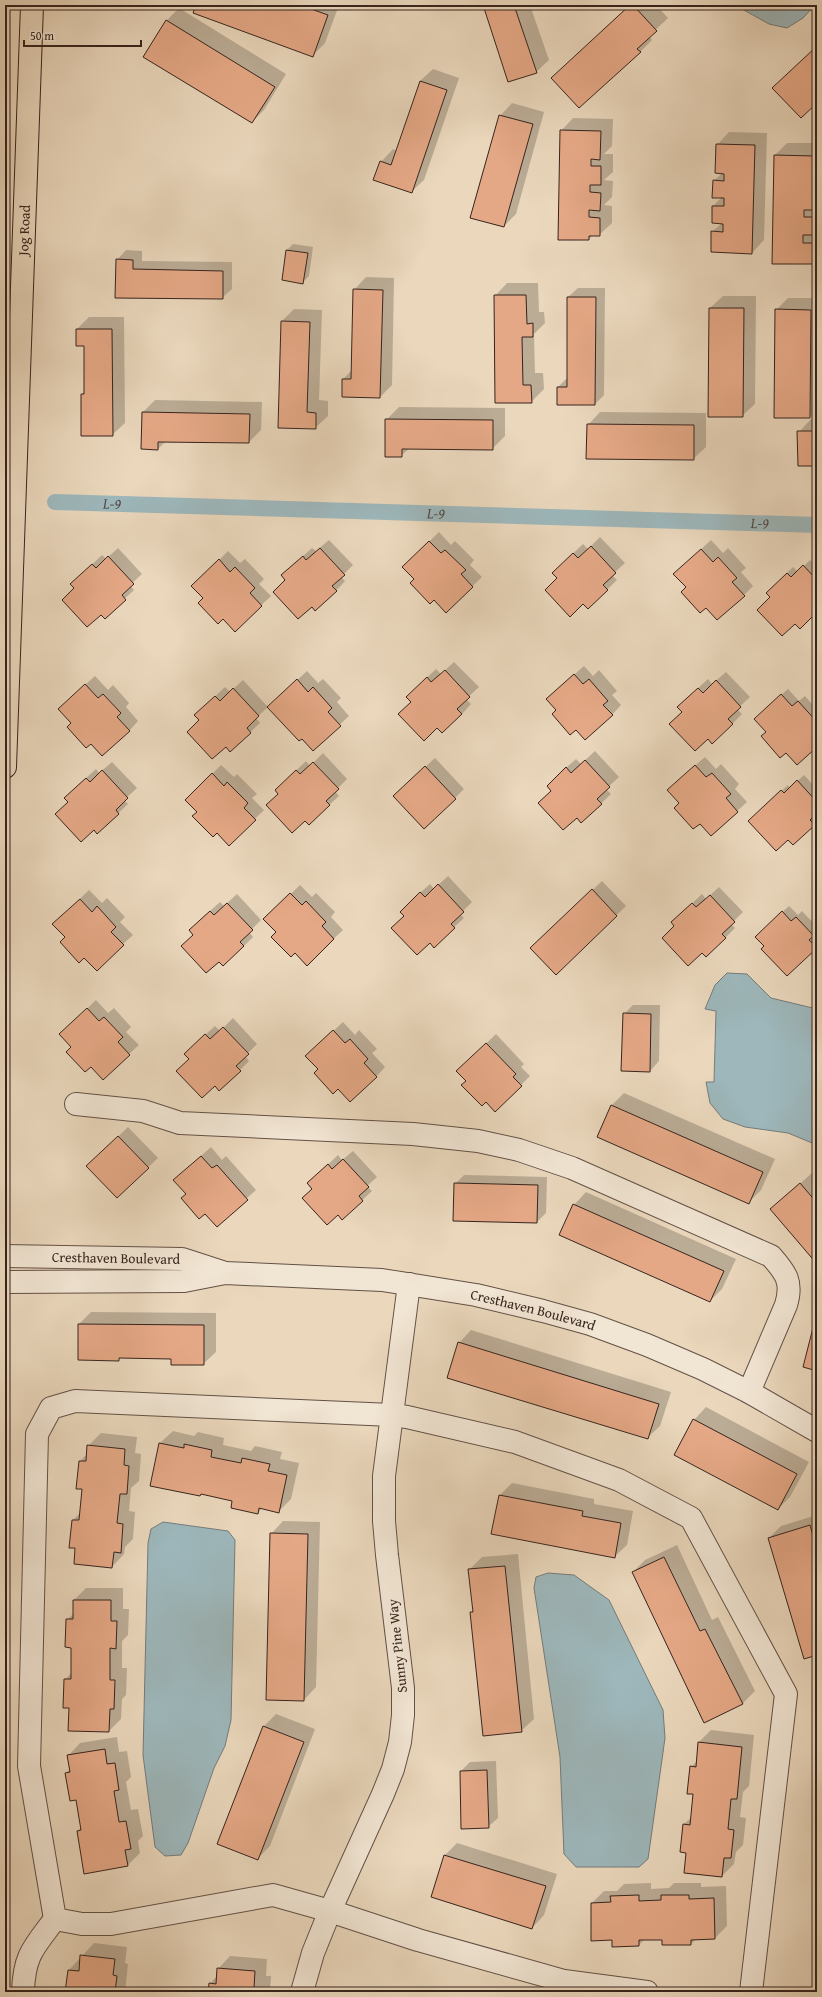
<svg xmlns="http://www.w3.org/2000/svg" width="822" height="1997" viewBox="0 0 822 1997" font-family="'Gentium Book Plus',serif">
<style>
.water{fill:#9db7bb;stroke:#747c7c}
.shadow{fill:#0003}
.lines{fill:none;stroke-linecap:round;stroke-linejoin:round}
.canal{stroke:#9db7bb;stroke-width:16}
.building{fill:#e5a886;stroke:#36241e}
.minor-casing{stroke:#635146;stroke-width:24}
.major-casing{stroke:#36241e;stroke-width:24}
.minor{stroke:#f1e5d3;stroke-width:22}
.major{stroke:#ead7bc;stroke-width:22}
.labels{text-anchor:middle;stroke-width:3.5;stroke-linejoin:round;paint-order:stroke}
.street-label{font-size:14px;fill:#36241e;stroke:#f1e5d3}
.water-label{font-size:15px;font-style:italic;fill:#504945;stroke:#f1e5d3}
</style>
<rect width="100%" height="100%" fill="#ead7bc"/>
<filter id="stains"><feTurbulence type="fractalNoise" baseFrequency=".005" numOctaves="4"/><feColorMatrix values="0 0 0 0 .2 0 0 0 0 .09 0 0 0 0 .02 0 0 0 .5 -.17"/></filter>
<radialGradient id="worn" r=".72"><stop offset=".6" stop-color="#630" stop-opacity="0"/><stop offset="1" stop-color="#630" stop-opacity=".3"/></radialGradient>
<path class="water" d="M735 5H815L803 18 787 28 769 24Z
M727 973 747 974 771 998 817 1009V1145L788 1133 745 1127 723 1119 710 1103 706 1082H714L716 1011 705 1009 715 985Z
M163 1522 228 1531 235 1540 231 1720 225 1746 214 1768 188 1843 181 1855 165 1856 155 1847 143 1755 148 1543 151 1529Z
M548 1573 574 1575 609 1600 663 1710 665 1738 648 1859 639 1867H576L564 1854 560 1757 534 1588 536 1577Z"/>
<path class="shadow" d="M197 5H339L325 43 313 55Z
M484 5H530L549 60 536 72Z
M630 5H656L668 18 649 36 652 40 640 52 565 66Z
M179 8 286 74 264 110 252 122 145 56 167 20Z
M433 69 459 78 424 180 411 192 381 162 393 149 397 151 420 81Z
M512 103 544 112 516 214 504 226 500 116Z
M573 118 613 119 612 146 604 154H613V172L604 180 613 181 612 197 604 205 612 206V223L599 235H593L589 239 561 131Z
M729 132 767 133 764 240 752 253 712 232 722 223 713 206 722 197 714 181 722 173 717 145Z
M787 143H817V259L813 263H773L775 155Z
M293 244 313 247 309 276 303 282 287 250Z
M126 250 142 251V261L232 262V289L222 298 116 297 117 260Z
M366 277 394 278 392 385 380 397 343 396V379L352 370 354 290Z
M507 283H538L539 312H544L545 323 534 334 535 373H543L544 389 531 402H496L495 296Z
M578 288H605L604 395 595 404H558V387L567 378 568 297Z
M723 296H756L755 404 742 416 710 308Z
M788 298H817V410L810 417 776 310Z
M294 309 322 310 319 400 328 401V416L315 428 279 427 282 321Z
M89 317H124L125 423 112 435 82 394 85 391V345L77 329Z
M155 400 262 402 261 430 249 442 166 441 158 449 143 412Z
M399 407 505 408V436L492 449 410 448 401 456 386 420Z
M600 412 706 413V447L693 459 588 425Z
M811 419H817V465L799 432Z
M439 532 451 545 455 541 474 560 470 565 482 577 446 612 403 567Z
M600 537 625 563 612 575 617 580 588 608 558 578 562 564 583 544 588 549Z
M329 540 353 565 341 577 345 581 336 591 286 580 292 566 312 548 316 551Z
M711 540 723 553 728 548 746 568 741 572 753 586 744 595 684 565Z
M118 548 142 574 130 585 134 590 105 617 75 588 81 575 102 555 106 559Z
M228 551 240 563 245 559 264 579 259 584 271 596 235 630 193 586Z
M810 560 817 567V611L795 623 771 597 773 587 793 567 798 572Z
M454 662 479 687 466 699 471 704 462 714 416 688 436 669 441 674Z
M584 666 593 676 599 670 617 691 612 695 621 705 612 715 557 710V690Z
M307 671 318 683 323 679 341 698 337 702 349 716 313 750 268 707 256 718 260 723 230 751 200 720 205 706 225 687 230 692 243 680 268 707Z
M726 672 750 697 737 709 742 714 732 724 687 698 708 679 712 684Z
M95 676 108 690 113 685 129 703 126 707 138 721 129 731 68 700Z
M788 689 799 701 805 696 817 710V746L761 713Z
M595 751 619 777 606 789 611 794 582 822 552 790 557 776 576 759 581 764Z
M323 753 347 779 335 791 339 796 329 805 305 820 280 794 285 781 306 761 310 766Z
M705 757 716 769 721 764 739 784 735 789 747 802 711 835 680 803 677 781Z
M435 758 464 789 455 798 404 787Z
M112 762 137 788 124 800 128 804 98 832 69 802 74 789 96 769 99 773Z
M221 765 234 777 237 774 257 794 252 798 264 810 229 844 186 800Z
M804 775 817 789V812L815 813 817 822 793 844 755 815 788 785 790 788Z
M448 876 472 902 460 914 464 918 434 946 405 916 410 902 430 884 434 889Z
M602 881 626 906 556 973 541 939Z
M300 885 312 897 316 893 335 912 331 917 343 930 307 964 277 932 274 910Z
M719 887 743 912 731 924 735 928 725 938 675 926 682 913 702 894 706 899Z
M89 890 102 903 107 898 125 917 120 922 133 935 123 944 66 937 63 915Z
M237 894 261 920 249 932 253 937 244 946 199 921 220 902 224 906Z
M789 906 798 915 802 911 817 927V931L815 934 817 936V946L787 975 756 937Z
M96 1000 108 1013 114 1008 131 1027 126 1032 139 1045 129 1054 73 1047 70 1025Z
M633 1005H660L659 1061 650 1071 624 1014Z
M233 1018 257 1044 245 1056 249 1061 220 1090 195 1044 215 1026 220 1031Z
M343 1022 355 1035 359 1030 377 1049 372 1053 385 1067 376 1077 319 1069 316 1047Z
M496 1034 524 1064 521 1067 530 1076 521 1085 467 1081V1062Z
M624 1093 775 1159 761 1190 749 1202 612 1105Z
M128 1127 158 1158 117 1197 97 1157Z
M211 1147 222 1160 226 1156 256 1190 217 1225 187 1194 184 1171Z
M353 1151 377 1177 367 1186 372 1191 342 1219 313 1188 318 1174 338 1155 342 1160Z
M813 1172 817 1176V1262L772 1209Z
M464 1175 547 1177 546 1213 537 1222 455 1184Z
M586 1192 736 1259 722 1289 710 1301 574 1205Z
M91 1312 216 1313V1352L203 1364 172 1358 121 1357 118 1360 79 1359V1324Z
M471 1330 671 1392 660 1426 647 1438 459 1343Z
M706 1407 809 1462 790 1497 778 1509 694 1420Z
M173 1431 194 1436 198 1432 224 1438 223 1445 251 1451 255 1446 282 1452 280 1459 299 1463 291 1499 279 1511 262 1508 258 1513 233 1500 202 1493 200 1495 160 1443Z
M101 1433 137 1437 135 1453 141 1454 139 1481 131 1488 129 1511 135 1512 133 1539 125 1547 124 1554 112 1567 76 1548 73 1520 81 1512 83 1489 80 1461 88 1453V1446Z
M512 1483 594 1499V1504L633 1511 627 1545 614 1557 500 1495Z
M817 1515V1654L769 1538 781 1526Z
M283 1521 320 1522 316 1687 304 1700 271 1534Z
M677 1545 712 1620 718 1617 755 1691 742 1704 633 1572 645 1560Z
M518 1554 534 1719 521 1731 472 1612 473 1610 469 1570 482 1557Z
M86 1588H123V1609H129L128 1635 122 1641V1668H127L126 1695 122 1699 121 1719 109 1731 70 1707 65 1680 72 1672V1647L67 1620 74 1613V1600Z
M276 1714 315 1729 270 1846 257 1859 264 1726Z
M711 1730 754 1735 749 1786 743 1792 740 1817 746 1818 743 1845 736 1852 734 1864 722 1876 687 1852 684 1824 692 1817 694 1794 691 1767 697 1761 699 1742Z
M117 1737 119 1752 127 1751 131 1777 126 1782 131 1810 138 1809 143 1836 138 1841 140 1853 128 1865 78 1831 82 1827 77 1799 66 1773 70 1769 68 1756 80 1743Z
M496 1761 498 1818 488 1827 462 1828 461 1771 470 1762Z
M457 1843 557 1874 544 1915 532 1928 445 1855Z
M651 1883V1889L669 1888 674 1883H701V1887L726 1886 727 1926 715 1938 696 1939 691 1944 663 1939H645L639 1945 613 1939 592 1903 604 1891H617L624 1884Z
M94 1943 127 1947 125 1963 128 1964 125 1992H66L69 1970Z
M230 1956 267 1959 266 1976H271L270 1992H209L210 1984 217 1976 218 1969Z
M456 1989 476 1992H443L445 1990 453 1992Z"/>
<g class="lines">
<path class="canal" id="s1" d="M55 502 817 525"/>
</g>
<path class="building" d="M196 5H300L328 15 313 57 193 13Z
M483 5H514L537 73 508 82Z
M630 5H633L657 31 637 49 641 52 579 108 551 78Z
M166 20 275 87 252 123 143 57Z
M817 46V103L801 118 772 88Z
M420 81 447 90 412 193 373 180 380 161 391 165Z
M499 115 533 124 504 227 470 218Z
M560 130 601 131 600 160 591 159V166H601V185H590V192L601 193 600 211 589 210V217L600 218V236H589V240H558Z
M716 144 755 145 752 254 711 252V231L723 232V224L712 223V206H724V198H712L713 180 724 181V174L715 173Z
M774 155 815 156V210H804V217H815V235H803V243H814V264H772Z
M286 250 308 253 303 284 282 280Z
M116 259 133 260V269L223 271V299L115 298Z
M353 289 383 290 380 398 342 397V379H351Z
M494 295H526L527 324 533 323V337H522L523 385H531L532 403H495Z
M567 297H596L595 405H557V387H567Z
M709 308H744L743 417H708Z
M775 309 811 310 810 418H774Z
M281 321 310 322 307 412 316 413V429L278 428Z
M76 329H112L113 436H81V394H84V346H76Z
M142 412 250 414 249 443 158 442V450L141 449Z
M385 419 493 420V450L402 449V457H385Z
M587 424 694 425V460L586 459Z
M797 431H817V466H798Z
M429 541 441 553 445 550 466 570 461 574 473 587 446 613 434 600 430 604 410 583 414 579 402 567Z
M591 546 616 573 603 585 608 590 588 609 583 604 570 617 545 590 557 578 552 573 573 553 578 558Z
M320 548 345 575 332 586 337 591 315 611 312 607 298 619 273 592 285 580 281 575 303 556 306 560Z
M701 549 713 562 718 557 737 578 732 582 745 596 717 620 706 608 700 613 681 592 686 587 673 574Z
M108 556 134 584 122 595 126 600 105 619 101 615 87 627 62 600 74 588 70 584 92 564 96 568Z
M219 559 230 572 235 567 255 588 250 593 262 606 235 632 223 619 218 624 198 603 203 598 191 586Z
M803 565 817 580V612L800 629 795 624 782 636 757 610 770 597 766 593 787 573 791 577Z
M445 670 470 697 457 709 462 714 442 733 437 728 424 741 398 714 411 702 406 697 427 677 431 682Z
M574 674 583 684 589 679 608 701 603 705 613 715 585 740 576 730 570 735 552 714 556 710 546 699Z
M297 679 308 692 313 687 332 708 328 712 341 726 313 751 302 739 299 741 267 707Z
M716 680 741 707 728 719 733 724 712 744 708 739 695 751 669 724 682 712 677 707 698 688 703 693Z
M85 684 98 698 103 694 121 713 117 717 130 731 102 756 91 744 86 748 67 727 71 723 58 709Z
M233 688 259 716 247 728 251 733 230 752 226 747 212 759 187 732 199 720 194 715 215 696 220 701Z
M781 694 792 706 798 701 817 722 812 727 817 732V747L797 765 786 753 780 758 761 736 766 732 754 719Z
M585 760 610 787 597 799 602 804 581 823 577 818 563 830 538 803 551 791 547 786 566 767 571 773Z
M313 762 339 789 326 801 330 805 309 825 305 821 292 833 266 805 278 794 275 790 296 770 300 774Z
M695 765 706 777 712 773 731 794 726 798 738 812 711 836 700 824 693 829 674 808 679 803 667 790Z
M425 766 456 799 424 829 393 796Z
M102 770 128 798 116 810 119 814 97 834 94 830 81 842 55 814 68 802 64 798 86 778 90 782Z
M212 773 224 786 227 782 248 803 244 808 256 820 229 846 217 833 213 837 192 816 197 812 185 800Z
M797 780 817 802V813L810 820 815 825 793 845 788 840 776 851 748 821 781 790 784 793Z
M438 884 464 912 451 924 455 928 434 948 430 943 417 955 391 928 404 916 400 912 420 892 425 897Z
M592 889 617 916 556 975 530 948Z
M290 893 302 905 306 901 326 922 322 926 334 939 307 966 295 953 291 957 271 937 276 932 263 919Z
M710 895 735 922 722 934 726 938 706 957 702 953 688 966 662 938 674 926 671 922 692 903 696 907Z
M80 899 92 912 97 906 116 927 111 932 124 945 97 971 84 958 79 963 60 942 65 937 52 924Z
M227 903 253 930 240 942 244 946 223 966 219 962 206 973 181 946 193 935 189 930 210 911 214 915Z
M782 911 791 921 796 917 814 936 809 940 817 948 787 976 761 949 764 946 755 937Z
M87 1008 99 1021 104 1017 123 1037 118 1042 130 1055 103 1080 91 1067 85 1072 66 1052 71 1047 59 1034Z
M623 1013 651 1014 650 1072 621 1071Z
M223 1027 249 1054 236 1066 241 1071 219 1091 215 1086 202 1098 176 1071 189 1059 184 1054 205 1034 210 1039Z
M333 1030 345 1043 350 1039 368 1059 364 1063 377 1077 350 1102 338 1089 333 1094 314 1073 318 1069 305 1056Z
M486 1043 516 1074 513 1077 522 1086 495 1112 486 1102 482 1106 461 1085 466 1081 456 1071Z
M611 1105 763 1172 749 1204 597 1137Z
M118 1136 149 1168 117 1198 86 1166Z
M201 1156 212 1168 217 1165 248 1200 217 1227 205 1214 199 1219 181 1198 186 1194 173 1180Z
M343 1159 369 1187 359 1196 363 1201 342 1220 338 1215 327 1225 302 1198 312 1189 307 1183 328 1164 332 1169Z
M454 1183 538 1185 537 1223 453 1221Z
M800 1183 817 1203V1264L770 1209Z
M573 1204 724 1271 710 1302 559 1235Z
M817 1312V1371L803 1367Z
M78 1324 204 1325V1365H171V1359L119 1358V1361L78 1360Z
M458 1342 659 1404 648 1439 447 1378Z
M693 1419 797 1474 778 1510 674 1455Z
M159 1443 184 1448V1444L212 1450 211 1457 241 1463 242 1458 270 1464 268 1471 287 1475 279 1513 259 1508 258 1514 231 1508 232 1501 201 1494 200 1496 150 1486Z
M87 1445 125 1449 124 1465 129 1466 127 1494H120L117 1523 123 1524 121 1553 114 1552 112 1568 74 1564 75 1548H69L72 1520H79L82 1489H76L79 1461H86Z
M499 1495 583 1511 582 1516 621 1523 615 1558 491 1534Z
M810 1525 817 1550V1655L804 1659 768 1538Z
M270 1533 308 1534 304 1701 266 1700Z
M664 1557 700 1631 705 1629 743 1704 704 1723 632 1572Z
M505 1566 522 1732 483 1736 470 1612H473L468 1569Z
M73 1600H111V1621H117L116 1649 110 1648V1680H115L114 1709H110L109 1732 68 1731 69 1708H63L64 1679H71V1648L65 1647 66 1619H73Z
M263 1726 304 1742 258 1860 217 1844Z
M698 1742 742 1747 737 1799H731L728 1829 734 1830 731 1858H724L722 1877 684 1873 686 1853 680 1852 683 1824 690 1825 693 1794H687L690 1766 696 1767Z
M105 1749 107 1764 115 1763 119 1790 114 1791 119 1822 126 1821 131 1849 125 1850 128 1866 84 1874 77 1831 81 1830 76 1800 70 1801 65 1773 70 1772 67 1755Z
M487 1770 489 1828 461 1829 460 1771Z
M444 1855 546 1886 532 1929 431 1897Z
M639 1895V1901L661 1900V1895H689V1899L714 1898 715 1939 691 1940V1945H662V1940H639V1946L612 1947V1940L591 1941V1903L611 1902 610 1896Z
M80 1955 115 1959 113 1975 117 1976 115 1992H65L68 1970 79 1971Z
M217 1968 255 1971 254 1988H260L259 1992H208L209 1983 216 1984Z"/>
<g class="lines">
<g class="minor-casing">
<g id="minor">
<path d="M76 1104 143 1111 180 1123 413 1134 478 1141 519 1150 572 1168 771 1256C786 1273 793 1282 786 1305L749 1392"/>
<path id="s2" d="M5 1256 182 1259 222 1272"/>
<path id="s3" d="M5 1282 184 1281 225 1273 382 1280 476 1295 543 1311 590 1324 647 1345 703 1369 749 1392 817 1431"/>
<path d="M55 1919 29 1766 37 1434 51 1408 75 1401 392 1415 407 1417 515 1442 619 1480 691 1518 786 1694 751 1992"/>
<path d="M23 1992C24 1955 34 1947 55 1919L82 1924H111L273 1895 330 1911 418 1940 564 1981 647 1992"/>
<path d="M302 1992 313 1953 330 1911 383 1794 393 1769 400 1742 403 1715V1688L387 1555 384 1521V1476L409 1284"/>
</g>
</g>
<g class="major-casing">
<g id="major">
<path id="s4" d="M5 767 32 5"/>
</g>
</g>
<use href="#minor" class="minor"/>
<use href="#major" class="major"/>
</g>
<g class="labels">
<g class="street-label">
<text dy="5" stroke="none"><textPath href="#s4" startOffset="537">Jog Road</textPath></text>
<text dy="5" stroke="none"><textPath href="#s2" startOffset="111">Cresthaven Boulevard</textPath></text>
<text dy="5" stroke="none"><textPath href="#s3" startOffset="532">Cresthaven Boulevard</textPath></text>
<text transform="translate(397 1646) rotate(-96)" y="5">Sunny Pine Way</text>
</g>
<g class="water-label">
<text dy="5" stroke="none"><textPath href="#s1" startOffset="57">L-9</textPath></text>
<text dy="5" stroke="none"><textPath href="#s1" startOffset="381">L-9</textPath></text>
<text dy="5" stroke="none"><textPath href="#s1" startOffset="705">L-9</textPath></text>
</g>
</g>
<rect width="822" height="1997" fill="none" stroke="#ead7bc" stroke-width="20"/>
<rect x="6" y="6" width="810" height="1985" fill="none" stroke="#36241e" stroke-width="2"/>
<rect x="10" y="10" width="802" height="1977" fill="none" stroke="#36241e"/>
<path d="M24 40v6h117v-6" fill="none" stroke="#36241e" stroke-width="2"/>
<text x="30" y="40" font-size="12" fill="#36241e" stroke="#f1e5d3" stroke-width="3" paint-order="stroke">50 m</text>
<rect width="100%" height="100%" filter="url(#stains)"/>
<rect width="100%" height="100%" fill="url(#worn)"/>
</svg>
